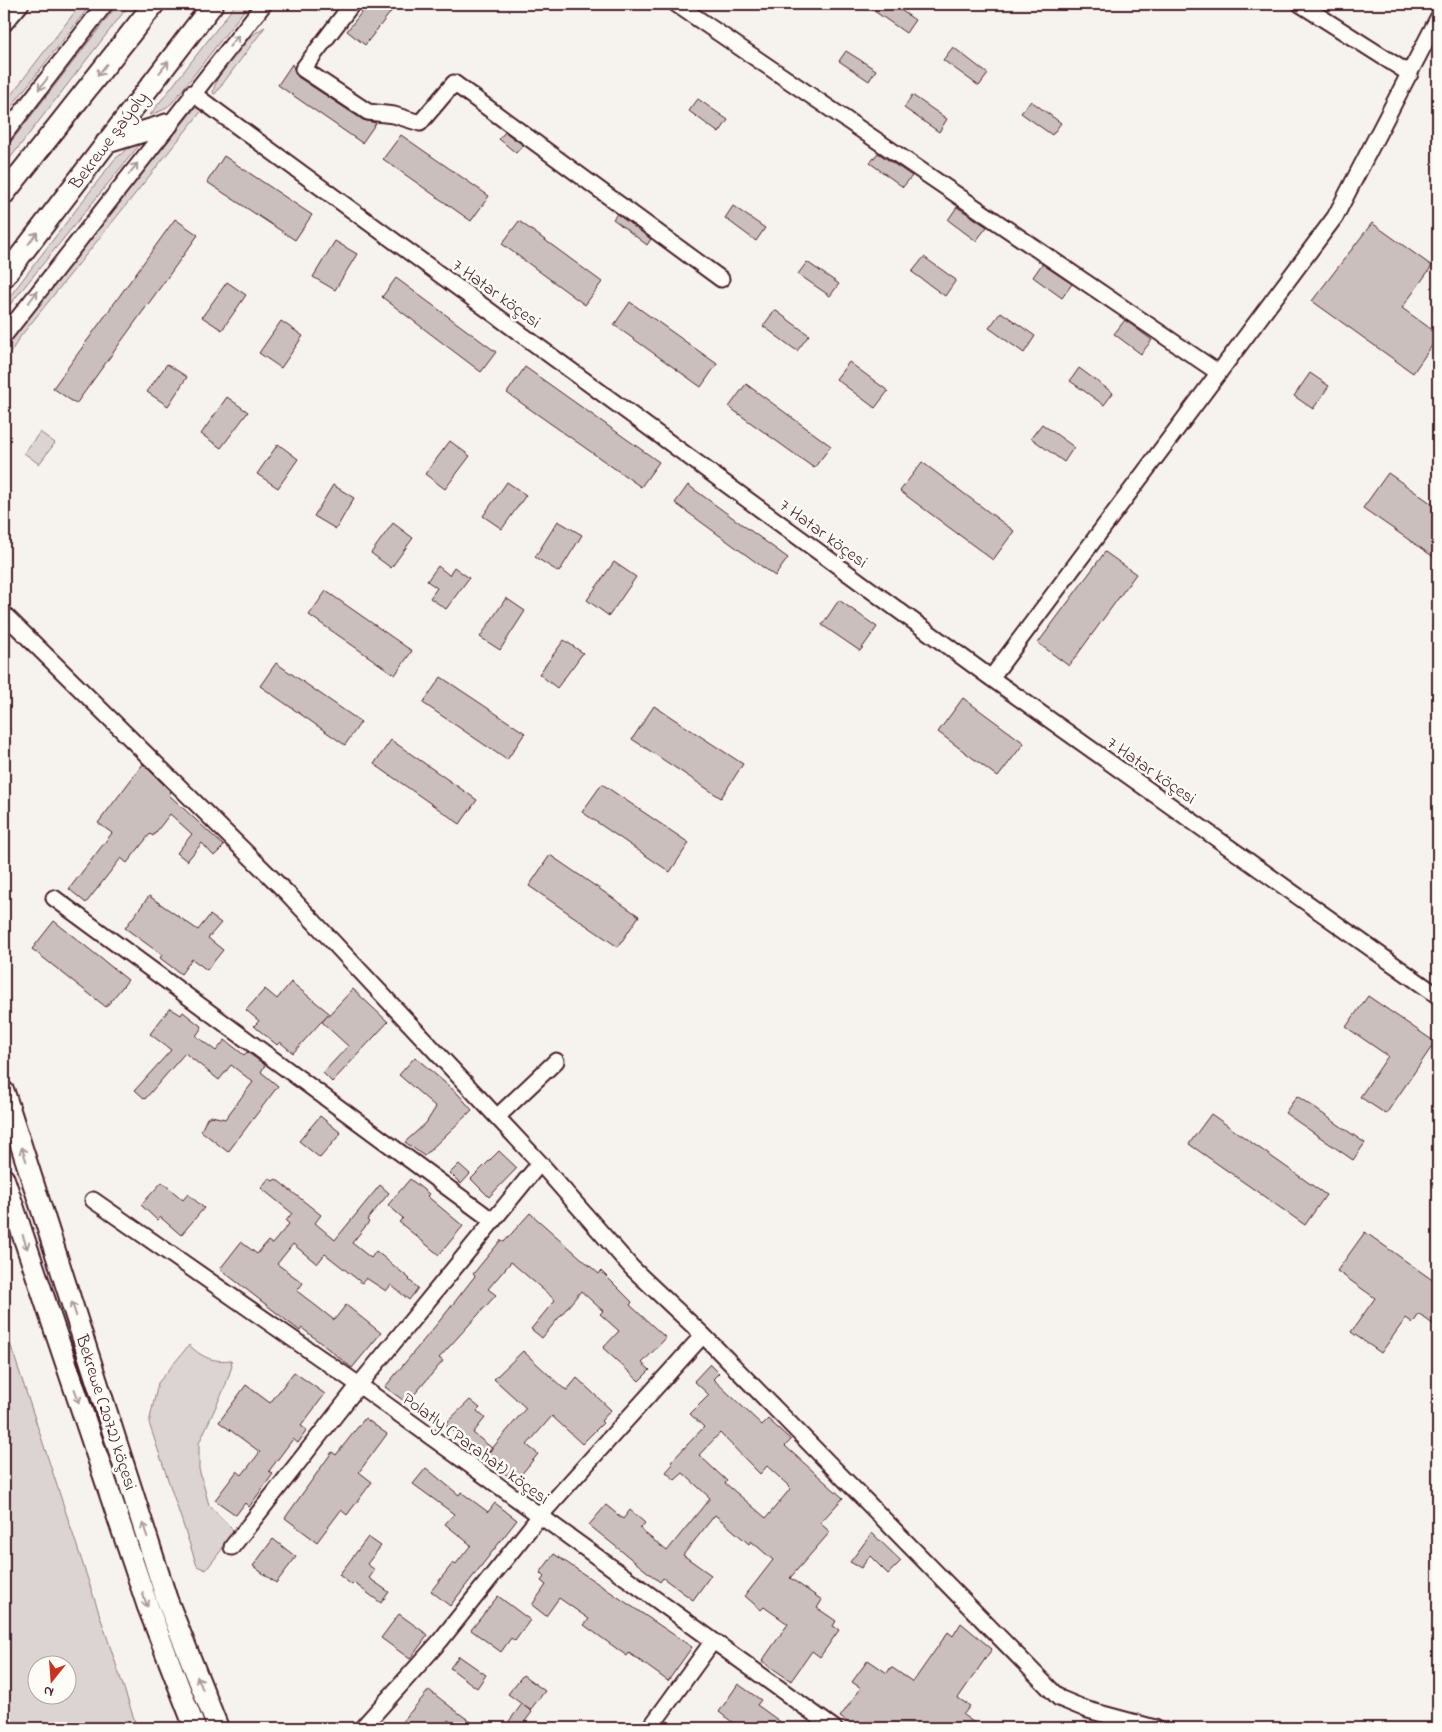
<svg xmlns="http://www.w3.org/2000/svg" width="1442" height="1732" viewBox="0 0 1442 1732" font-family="'Indie Flower',sans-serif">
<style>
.green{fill:#dcd4d2;stroke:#937a7e;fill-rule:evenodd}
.building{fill:#cbbfbe;stroke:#4a1f2b;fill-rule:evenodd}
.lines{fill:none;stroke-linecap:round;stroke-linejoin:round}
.minor-casing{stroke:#4a1f2b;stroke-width:19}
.secondary-casing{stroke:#4a1f2b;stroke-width:24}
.minor{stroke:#fdfcf7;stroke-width:15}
.secondary{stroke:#fdfcf7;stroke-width:20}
.oneway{stroke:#ac999b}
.labels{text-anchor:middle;stroke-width:5;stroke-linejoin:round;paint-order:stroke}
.street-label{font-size:18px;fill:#4a1f2b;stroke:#fdfcf7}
</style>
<rect width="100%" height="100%" fill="#f6f3ef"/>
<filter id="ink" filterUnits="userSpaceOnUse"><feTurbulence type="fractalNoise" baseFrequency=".02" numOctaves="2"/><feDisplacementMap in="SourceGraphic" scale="10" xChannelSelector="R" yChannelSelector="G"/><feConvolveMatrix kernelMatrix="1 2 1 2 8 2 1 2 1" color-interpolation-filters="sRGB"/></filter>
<g filter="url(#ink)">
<path class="green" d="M81 4H91L4 116V104Z
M118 4H130L4 166V151Z
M236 4H249L172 103 163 110 150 115Z
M265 27 215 94 213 93C216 71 245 37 265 27Z
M198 107 204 108 20 337 4 363V350L15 333 194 109Z
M139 143 140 144 4 312V304L114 160 127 149Z
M40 432 55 443 39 464 24 453Z
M4 1325 137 1728H4ZM38 1664H68V1694H38Z
M189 1345C203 1358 212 1362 231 1360L232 1366 225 1387 199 1443V1469L209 1505 235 1532 206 1570 197 1566 149 1423 158 1383Z"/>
<path class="building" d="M368 4H397L365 45 347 31Z
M864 4H892L915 20 906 33Z
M953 47 988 74 979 86 943 60Z
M846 51 876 70 869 81 839 61Z
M292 64 298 77 363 120 376 123 362 143 278 85Z
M912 95 947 119 939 132 904 108Z
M698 99 728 120 719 133 689 111Z
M1031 101 1061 123 1052 135 1021 113Z
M505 132 523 145 516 153 499 139Z
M401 135 489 196 471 221 383 159Z
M878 153 912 176 903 187 870 163Z
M224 156 312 215 295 240 207 182Z
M733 206 765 228 756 241 725 218Z
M957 207 987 227 976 241 948 220Z
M617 214 651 239 647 245 613 219Z
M175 219 198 235 76 404 53 388Z
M519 221 602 282 585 305 502 244Z
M1372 223 1432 266 1402 308 1438 334V337L1413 373 1312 301Z
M335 241 357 254 335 290 313 277Z
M924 257 956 280 945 296 912 272Z
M807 262 839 284 830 296 798 274Z
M1042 264 1072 284 1062 298 1033 277Z
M396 278 496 352 481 372 382 297Z
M227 282 246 295 222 330 202 317Z
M630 302 717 364 701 387 614 325Z
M775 310 809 335 797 351 763 326Z
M1001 312 1035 336 1024 353 989 328Z
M1125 320 1152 340 1141 354 1114 334Z
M281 321 303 336 281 368 259 353Z
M849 362 888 391 875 408 836 379Z
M167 364 187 377 168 406 147 392Z
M525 367 659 462 641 487 507 393Z
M1079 368 1113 393 1104 405 1070 381Z
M1310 373 1329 386 1313 409 1294 396Z
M746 384 831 446 814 468 729 407Z
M227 397 248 412 221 448 201 434Z
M1042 424 1074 447 1064 462 1031 438Z
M450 441 470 456 445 489 425 474Z
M278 444 298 459 278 488 257 474Z
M922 462 1014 531 993 560 900 491Z
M1388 473 1438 508V560L1363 508Z
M507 482 526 495 502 529 483 516Z
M333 485 354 498 336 529 314 516Z
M688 485 788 558 775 576 675 503Z
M558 521 582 535 559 572 535 557Z
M393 523 413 538 391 568 371 553Z
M1105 552 1136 574 1069 666 1038 643Z
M614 562 636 577 609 616 587 600Z
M438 566 449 575 454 567 469 578 446 609 430 598 437 588 427 581Z
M326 591 412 651 395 675 309 615Z
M506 598 525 611 500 650 480 637Z
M839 600 877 627 860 651 822 625Z
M564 640 583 653 557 688 539 674Z
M276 663 361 722 345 745 260 686Z
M441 677 525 733 507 760 423 703Z
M963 698 1024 743 998 777 938 732Z
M654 706 743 764 721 798 632 739Z
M391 740 477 800 460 824 374 764Z
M143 764 171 792 169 795 224 846 214 856 202 843 187 861 177 853 192 834 170 814 153 836 150 834 127 863 121 858 86 903 69 889 112 833 98 823Z
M602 784 689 843 670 872 582 812Z
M550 855 639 916 618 947 529 886Z
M149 896 198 930 210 915 221 923 208 938 223 950 207 970 192 959 181 974 160 958 162 955 125 928Z
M54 921 128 980 106 1007 32 949Z
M291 982 329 1013 293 1053 280 1042 277 1045 254 1026 259 1021 246 1010 265 989 277 999Z
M353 989 388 1022 332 1082 323 1073 348 1046 322 1022Z
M1368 996 1435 1042 1386 1114 1360 1097 1388 1056 1346 1027Z
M170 1008 181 1015 183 1012 202 1027 196 1036 216 1051 225 1040 244 1055 247 1052 265 1065 261 1072 278 1086 228 1152 201 1131 207 1118 211 1116 225 1119 253 1082 231 1065 219 1080 185 1053 145 1099 135 1090 171 1050 150 1034Z
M415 1057 458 1094 472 1110 424 1156 405 1142 426 1123 436 1107 399 1075Z
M1297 1096 1365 1143 1353 1160 1285 1113Z
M1211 1114 1326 1195 1305 1225 1189 1144Z
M320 1116 341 1133 320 1158 299 1141Z
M499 1151 517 1168 489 1197 471 1179Z
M459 1164 470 1174 461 1184 450 1173Z
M269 1178 273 1181 276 1179 321 1215 315 1223 335 1240 380 1185 389 1193 367 1220 369 1222 352 1243 371 1258 376 1251 410 1279 409 1280 418 1288 409 1300 391 1285 386 1291 366 1278 362 1283 325 1254 317 1264 293 1244 277 1264 303 1283 297 1291 334 1320 346 1305 381 1333 352 1368 302 1328 300 1331 220 1269 241 1242 257 1254 268 1241 272 1244 289 1224 286 1221 292 1213 261 1188Z
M410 1179 429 1194 427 1196 463 1226 439 1255 399 1222 403 1218 388 1205Z
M162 1182 183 1200 188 1194 204 1208 181 1235 160 1217 157 1220 141 1205Z
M530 1213 599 1274 601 1271 632 1302 630 1305 666 1338 642 1363 650 1370 639 1381 603 1348 619 1331 600 1314 603 1311 581 1291 542 1338 531 1329 555 1300 511 1262 488 1289 496 1295 439 1358 443 1361 407 1403 385 1387 446 1313 475 1276 473 1274 501 1240 504 1242Z
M1365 1232 1438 1284V1328L1419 1314 1413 1323 1406 1318 1381 1353 1351 1332 1375 1298 1337 1271Z
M523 1351 563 1388 567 1390 577 1378 611 1410 601 1421 603 1423 582 1444 552 1416 527 1445 538 1454 515 1482 485 1457 526 1408 494 1379Z
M710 1364 719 1373 713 1379 762 1425 768 1419 791 1440 785 1446 843 1498 820 1523 830 1532 790 1578 822 1600 817 1608 836 1621 833 1626 839 1630 820 1657 812 1651 791 1681 762 1661 788 1624 764 1607 761 1610 745 1596 773 1560 751 1541 749 1544 715 1515 683 1555 711 1575 693 1600 663 1578 660 1582 589 1525 606 1505 623 1519 630 1510 645 1523 640 1529 667 1551 710 1498 683 1473 675 1480 666 1472 673 1464 671 1462 704 1427 690 1414 709 1395 694 1381ZM720 1433 760 1474 767 1466 791 1488 766 1518 725 1483 727 1481 699 1455Z
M294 1372 325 1394 301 1426 307 1430 298 1443 293 1439 269 1471 273 1474 249 1507 245 1503 236 1515 215 1500 237 1471 242 1475 260 1452 219 1422 246 1385 270 1403Z
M470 1400 480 1408 477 1411 485 1418 473 1433 492 1448 484 1456 445 1424Z
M365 1418 387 1434 359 1472 372 1482 347 1515 341 1510 317 1542 285 1518 332 1452 336 1455Z
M426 1468 459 1495 461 1492 488 1512 495 1503 517 1520 450 1606 431 1591 453 1563 455 1565 471 1545 445 1524 454 1514 413 1484Z
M872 1533 901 1561 888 1574 870 1556 861 1568 850 1562Z
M368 1537 381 1546 367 1564 375 1570 369 1578 389 1592 381 1603 354 1583 352 1585 339 1575Z
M273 1539 296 1557 276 1583 253 1566Z
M554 1554 692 1647 668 1681 629 1653 627 1656 584 1625 589 1619 559 1598 546 1616 532 1605 546 1585 541 1581 544 1577 540 1573Z
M498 1596 530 1620 515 1641 511 1638 501 1652 471 1630Z
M399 1614 428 1635 410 1659 381 1638Z
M961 1623 992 1649 958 1698 970 1706 963 1715 982 1728H856L840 1717 861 1688 852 1682 868 1660 887 1673 891 1667 913 1682 948 1632 953 1636Z
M459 1656 486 1675 477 1688 450 1668Z
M523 1675 545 1691 530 1710 508 1694Z
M738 1684 761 1700 757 1705 789 1728H740L719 1712Z
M429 1690 456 1711 479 1728H459L448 1720 442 1728H397Z
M522 1704 532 1712 520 1728H504Z"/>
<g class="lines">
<g class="minor-casing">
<path id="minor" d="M352 4 303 69 368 112 394 115 420 123 454 83 721 279
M676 4 1219 373
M1300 4 1410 74
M4 24 21 4
M192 93 991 678 1438 996
M4 135 105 4
M4 336 264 4
M4 614 288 894 540 1163 632 1268 703 1335 1059 1698 1088 1710 1155 1728
M991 678 1335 217 1438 18
M54 898 493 1221
M497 1117 556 1061
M93 1200 359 1385 834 1728
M232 1547 359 1385 540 1163
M362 1728 440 1641 539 1517 703 1335
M650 1728 713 1641"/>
</g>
<g class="secondary-casing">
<path id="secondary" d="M106 143 168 124
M4 194 154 4
M4 277 213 4
M4 1092 167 1600 218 1728
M4 1179 148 1607 195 1728"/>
</g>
<use href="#minor" class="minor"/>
<use href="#secondary" class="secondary"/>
</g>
<defs><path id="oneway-shaft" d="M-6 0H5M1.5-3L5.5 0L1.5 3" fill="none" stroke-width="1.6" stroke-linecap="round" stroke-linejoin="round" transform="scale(1.25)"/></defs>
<g class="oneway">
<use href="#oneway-shaft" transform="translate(234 41) rotate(-51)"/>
<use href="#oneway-shaft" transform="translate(164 67) rotate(-52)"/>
<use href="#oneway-shaft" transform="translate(102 70) rotate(128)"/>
<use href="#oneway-shaft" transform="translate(43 84) rotate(128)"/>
<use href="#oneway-shaft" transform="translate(133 169) rotate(-52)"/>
<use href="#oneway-shaft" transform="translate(33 238) rotate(-53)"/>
<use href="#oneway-shaft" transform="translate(33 297) rotate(-53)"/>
<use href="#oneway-shaft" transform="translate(24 1154) rotate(-108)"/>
<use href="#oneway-shaft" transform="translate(25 1242) rotate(71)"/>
<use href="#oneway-shaft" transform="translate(74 1309) rotate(-108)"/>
<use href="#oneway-shaft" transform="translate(77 1396) rotate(71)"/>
<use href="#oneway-shaft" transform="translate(145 1530) rotate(-108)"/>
<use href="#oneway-shaft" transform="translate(145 1600) rotate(71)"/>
<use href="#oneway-shaft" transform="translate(200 1683) rotate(-112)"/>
</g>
</g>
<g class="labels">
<g class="street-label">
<text transform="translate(108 140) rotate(-53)" y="6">Bekrewe şaýoly</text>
<text transform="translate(497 293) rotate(36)" y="6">7 Hatar köçesi</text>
<text transform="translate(824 533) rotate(36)" y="6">7 Hatar köçesi</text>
<text transform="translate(1152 770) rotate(35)" y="6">7 Hatar köçesi</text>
<text transform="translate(107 1412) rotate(72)" y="6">Bekrewe (2072) köçesi</text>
<text transform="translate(476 1448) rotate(36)" y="6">Polatly (Parahat) köçesi</text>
</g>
</g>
<rect width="1442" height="1732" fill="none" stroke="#fdfcf7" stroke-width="20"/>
<rect x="10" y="10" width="1422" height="1712" fill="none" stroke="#4a1f2b" stroke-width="2" filter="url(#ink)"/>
<g transform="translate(52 1680) rotate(197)"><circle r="24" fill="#fdfcf7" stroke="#b5a4a5"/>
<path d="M0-4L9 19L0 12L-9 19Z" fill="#c8321e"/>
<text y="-8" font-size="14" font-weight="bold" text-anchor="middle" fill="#4a1f2b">N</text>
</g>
</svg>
